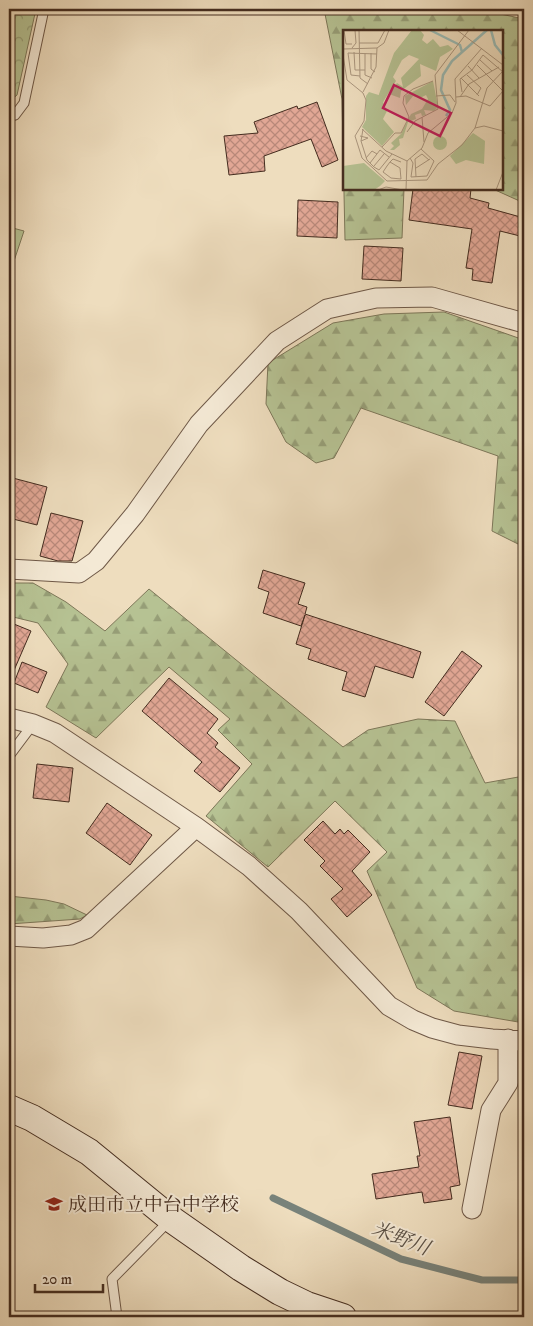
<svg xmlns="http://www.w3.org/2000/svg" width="533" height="1326" viewBox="0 0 533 1326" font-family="'IM FELL DW Pica','Noto Serif JP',serif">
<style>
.grass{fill:#b6c293;stroke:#7d7759}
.forest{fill:url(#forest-firs);stroke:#7d7759}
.park{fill:url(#park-crowns);stroke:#7d7759}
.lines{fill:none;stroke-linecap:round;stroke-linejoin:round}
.stream{stroke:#78827a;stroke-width:7}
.building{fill:url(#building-cross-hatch);stroke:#442c1f}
.lane-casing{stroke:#6e5847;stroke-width:11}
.street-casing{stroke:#6e5847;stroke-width:21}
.secondary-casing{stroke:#442c1f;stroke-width:28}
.lane{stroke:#f4e9d5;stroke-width:9}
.street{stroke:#f4e9d5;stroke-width:19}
.secondary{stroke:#f4e9d5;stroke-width:26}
.labels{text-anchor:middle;stroke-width:4;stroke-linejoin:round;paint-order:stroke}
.poi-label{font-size:19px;fill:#442c1f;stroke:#f4e9d5;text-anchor:start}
.water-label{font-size:20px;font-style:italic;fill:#5a5045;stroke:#f4e9d5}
.inset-river{fill:none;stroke:#9abbb6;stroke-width:2.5}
.inset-road{fill:none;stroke:#aa967e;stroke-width:1}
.view{fill:#c2185b;fill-opacity:0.15;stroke:#c2185b;stroke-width:2.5}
.inset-edge{fill:none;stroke:#442c1f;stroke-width:2.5}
</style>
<defs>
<pattern id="forest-firs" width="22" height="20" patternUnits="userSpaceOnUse" patternTransform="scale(1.25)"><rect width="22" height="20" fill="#b6c293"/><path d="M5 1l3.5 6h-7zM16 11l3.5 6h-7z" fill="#969e77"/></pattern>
<pattern id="park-crowns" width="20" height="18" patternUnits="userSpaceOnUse" patternTransform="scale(1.25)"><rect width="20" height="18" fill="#b6c293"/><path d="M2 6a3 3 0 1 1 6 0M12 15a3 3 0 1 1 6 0" fill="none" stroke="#969e77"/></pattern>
<pattern id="building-cross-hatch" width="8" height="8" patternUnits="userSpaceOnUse" patternTransform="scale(1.25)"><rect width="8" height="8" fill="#e1a795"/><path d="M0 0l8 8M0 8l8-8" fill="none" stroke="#b88879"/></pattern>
</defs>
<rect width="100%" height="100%" fill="#eeddbe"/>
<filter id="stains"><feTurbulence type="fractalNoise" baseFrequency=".004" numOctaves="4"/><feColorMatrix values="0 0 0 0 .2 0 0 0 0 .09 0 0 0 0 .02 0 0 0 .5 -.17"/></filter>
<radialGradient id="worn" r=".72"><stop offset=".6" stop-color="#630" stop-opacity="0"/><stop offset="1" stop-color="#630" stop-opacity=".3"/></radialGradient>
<path class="grass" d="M9 227 24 231 9 276Z"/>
<path class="forest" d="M324 9H477L524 19V203L493 189H502V31H344V189H404L402 238 345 240 342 99Z
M444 312 524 340V547L492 531 498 456 361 408 334 458 316 463 286 442 266 404 268 363 333 323 384 314Z
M9 583H33L66 602 105 631 149 589 343 747 368 730 418 719 455 721 485 783 524 776V1023L454 1011 417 988 367 871 387 852 335 801 268 867 206 816 252 764 218 730 230 719 169 667 96 738 46 707 68 664 38 623 9 616Z
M9 896 46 900 64 904 87 915 80 919 9 924Z"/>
<path class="park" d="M9 9H36L17 95 9 102Z"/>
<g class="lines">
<path class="stream" d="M273 1198 401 1259 482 1280H524"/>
</g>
<path class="building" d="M317 102 338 160 322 167 311 139 264 156 265 171 229 175 224 136 258 133 254 122 297 106 298 109Z
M413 189H471L470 198 489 203 488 208 524 218V237L500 231 492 283 472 280 473 269 466 268 472 229 409 220Z
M298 200 338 202 337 238 297 236Z
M364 246 403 248 401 281 362 279Z
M9 477 47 487 37 525 9 518Z
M51 513 83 521 72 561H58L40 556Z
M263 570 305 583 298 604 307 607 305 614 421 652 413 678 375 666 365 697 342 690 347 672 308 659 311 649 296 644 305 615 301 626 263 613 269 592 258 588Z
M9 622 31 631 9 682Z
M462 651 482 666 444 716 425 702Z
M22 662 47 672 38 693 14 683Z
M169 678 218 719 207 733 218 743 215 747 240 768 220 792 194 771 202 762 142 711Z
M37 764 73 768 69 802 33 798Z
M107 803 152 835 130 865 86 833Z
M323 821 335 834 340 829 344 834 348 830 370 852 352 871 372 895 347 917 331 899 343 889 320 866 325 861 304 840Z
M459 1052 482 1056 472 1109 448 1105Z
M450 1117 460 1185 450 1187 452 1199 424 1203 422 1192 376 1199 372 1174 419 1167 417 1156H420L414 1122Z"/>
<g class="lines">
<g class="lane-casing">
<path id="lane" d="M9 117 15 115 24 103 44 9
M9 756 33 724
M117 1317 112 1279 169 1221"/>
</g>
<g class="street-casing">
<path id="street" d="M9 569 79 573 96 561 135 514 199 424 277 341 327 309 376 298 432 297 524 323
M9 718 33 724 55 733 196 827 249 866 299 911 389 1006 413 1020 432 1028 458 1035 492 1039 524 1041
M9 936 43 938 71 935 86 929 196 827
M472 1209 491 1110 508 1083V1039"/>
</g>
<g class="secondary-casing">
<path id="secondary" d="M9 1108 32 1118 89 1152 171 1219 241 1268 280 1292 307 1305 343 1317"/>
</g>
<use href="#lane" class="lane"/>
<use href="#street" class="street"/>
<use href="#secondary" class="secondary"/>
</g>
<defs>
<g id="school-bare" transform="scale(1.35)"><path d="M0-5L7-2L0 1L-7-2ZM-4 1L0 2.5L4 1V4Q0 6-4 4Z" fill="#8f2418" stroke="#f4e9d5" stroke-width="2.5" paint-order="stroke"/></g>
</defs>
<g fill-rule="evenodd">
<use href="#school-bare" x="54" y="1204"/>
</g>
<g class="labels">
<g class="poi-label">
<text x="68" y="1211">成田市立中台中学校</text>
</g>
<g class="water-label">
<text transform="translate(401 1238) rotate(21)" y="7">米野川</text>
</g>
</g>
<g transform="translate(343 30)">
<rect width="160" height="160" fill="#eeddbe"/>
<path d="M90 113a7 7 0 1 1 14 0a7 7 0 1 1-14 0Z" fill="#b6c293"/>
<path d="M69 0H77L81 5 79 10 84 14 90 9 97 17 105 15 110 19 97 27 93 41 77 34 78 46 58 61 57 68 46 64 54 53 60 57 58 48 76 29 66 25 59 30 50 47 53 51 40 72 44 81 34 75 36 64 51 23ZM90 51 95 77 91 81 81 80 83 85 79 86 78 83 72 85 73 89 65 92 60 108 56 109 57 115 51 120H47L51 116 48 113 58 104 68 84 79 79 85 69 83 65 77 68 70 66 63 75 62 66Z" fill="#b6c293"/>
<path d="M26 62 42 67 39 75 44 81 40 89 51 102 39 116 19 97 23 90V66ZM130 103 142 111 141 134 123 130 113 134 107 126ZM21 133 42 151 37 156 31 160H0V136Z" fill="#b6c293"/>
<path class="inset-river" d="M87 0 117 15 119 22M148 0 152 15 160 25M103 86 107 80 98 60 100 45 109 31 144 0"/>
<path class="inset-road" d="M1 0 3 14H9M16 0 17 48 25 54M114 0 160 35M16 13H35L42 0M9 18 13 13 12 0M0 19 34 18 41 13 46 0M11 22 12 40H22M22 23V45L29 48M28 23V39L32 42M0 25 4 50 20 63 23 70 21 91 12 106 19 128 44 151 84 150 95 134 119 115 132 98 141 96 160 101M137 30 149 41M134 35 160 61M125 36 136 48M124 45 138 58 134 65M17 46 8 45 5 23 34 24M118 48 136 66M20 62 33 37 34 18M119 62 117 49 129 40 140 25 160 42M93 66 107 65 112 72M113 67 123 66 147 76 160 61M117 67 126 54 156 37M79 87 81 112M132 98 144 58 160 41M19 99 43 121 64 131M20 99 18 111 24 130 31 137 36 140 49 124M64 102 72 91 95 79 92 45 126 0M17 106 25 108 18 111M39 117 52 103H58L66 87 60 73 61 66 70 59 90 51M23 128 29 121 34 124M67 128 70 133 68 147 84 146 91 131 78 119M47 132 57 138 58 149 48 148 40 142 44 136 47 132 50 129 58 132M27 133 37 120 46 127M31 136 41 124M73 138 87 129M73 147 72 129 79 124 86 130M35 160 43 157 60 160M63 160 64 131 79 118 85 103 109 83 113 73 112 49 139 18M153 160 160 142"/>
<path class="view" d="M51 55 108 83 97 106 40 78Z"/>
<rect width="160" height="160" class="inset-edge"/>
</g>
<rect width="533" height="1326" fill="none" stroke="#eeddbe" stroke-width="30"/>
<rect x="10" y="10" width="513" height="1306" fill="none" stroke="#442c1f" stroke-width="2.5"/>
<rect x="15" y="15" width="503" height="1296" fill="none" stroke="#442c1f"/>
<path d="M35 1284v8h68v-8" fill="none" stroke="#442c1f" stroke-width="2.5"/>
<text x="42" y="1284" font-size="15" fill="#442c1f" stroke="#f4e9d5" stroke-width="4" paint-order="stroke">20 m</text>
<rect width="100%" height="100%" filter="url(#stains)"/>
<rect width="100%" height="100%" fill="url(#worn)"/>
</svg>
